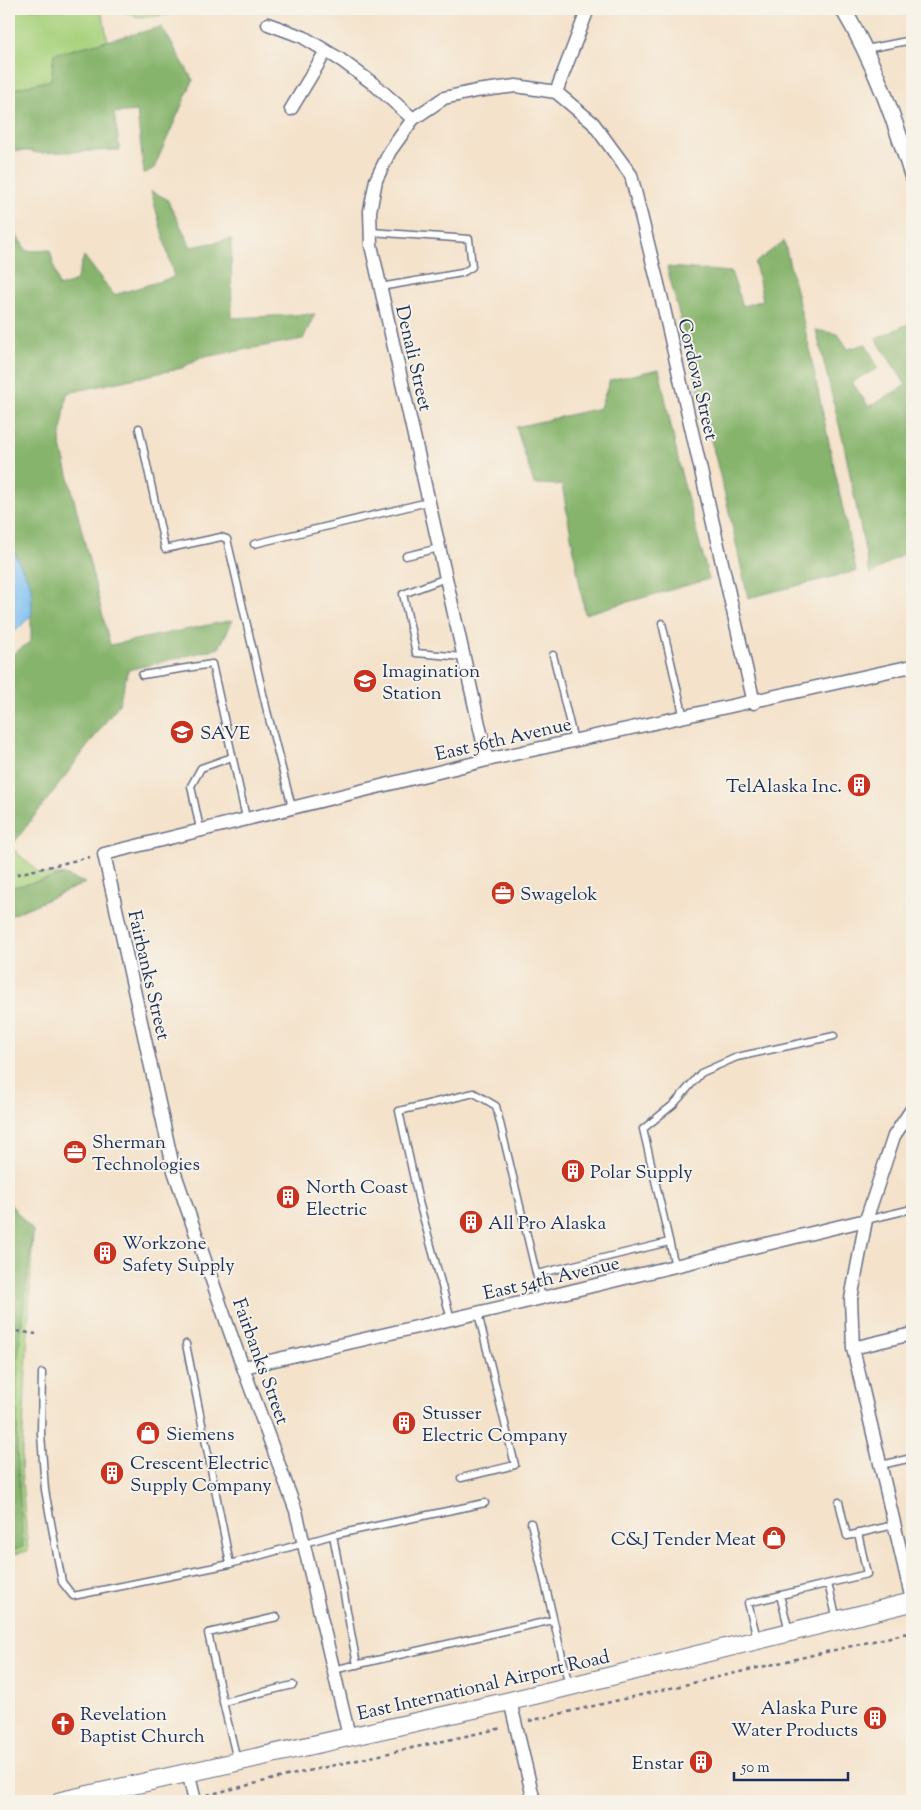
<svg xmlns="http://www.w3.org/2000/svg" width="921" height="1810" viewBox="0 0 921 1810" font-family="'Sorts Mill Goudy',serif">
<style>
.green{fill:#a8d27d;stroke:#62806e}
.forest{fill:#86b46c;stroke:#507265}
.water{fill:#7cbff2;stroke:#4c77a8}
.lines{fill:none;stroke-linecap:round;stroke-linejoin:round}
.service-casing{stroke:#676e84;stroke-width:9}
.minor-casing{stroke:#676e84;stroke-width:15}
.tertiary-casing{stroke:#676e84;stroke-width:18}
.secondary-casing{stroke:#676e84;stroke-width:20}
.path{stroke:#676e84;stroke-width:2.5;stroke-dasharray:4 4;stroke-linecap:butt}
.service{stroke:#fff;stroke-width:6}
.minor{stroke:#fff;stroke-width:12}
.tertiary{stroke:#fff;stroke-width:15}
.secondary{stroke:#fff;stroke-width:18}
.labels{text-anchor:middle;stroke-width:4;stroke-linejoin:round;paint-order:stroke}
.street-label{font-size:19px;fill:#1b2f5e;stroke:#f7f3e8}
.poi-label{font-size:19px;fill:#1b2f5e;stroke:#f7f3e8;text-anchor:start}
</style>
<rect width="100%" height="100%" fill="#f7f3e8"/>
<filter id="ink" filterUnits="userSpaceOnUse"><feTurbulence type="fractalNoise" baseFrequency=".02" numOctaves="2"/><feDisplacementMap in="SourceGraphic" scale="10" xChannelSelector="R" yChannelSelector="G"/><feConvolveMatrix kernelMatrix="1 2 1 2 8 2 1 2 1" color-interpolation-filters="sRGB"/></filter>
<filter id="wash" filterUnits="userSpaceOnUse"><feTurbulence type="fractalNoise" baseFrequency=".0096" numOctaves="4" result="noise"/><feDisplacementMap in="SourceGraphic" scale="20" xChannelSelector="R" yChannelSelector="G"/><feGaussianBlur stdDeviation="1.12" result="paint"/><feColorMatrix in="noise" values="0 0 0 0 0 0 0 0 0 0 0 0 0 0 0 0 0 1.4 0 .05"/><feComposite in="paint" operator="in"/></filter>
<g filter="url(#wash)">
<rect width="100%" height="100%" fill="#f4e2cb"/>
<path class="green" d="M9 9H101L108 41 54 54 51 80 9 90Z
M124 9H172L169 15 139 17 127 14Z
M9 845 40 874 64 875 85 883 9 916Z
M9 1203 33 1231 21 1470 28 1551 9 1555Z"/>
<path class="forest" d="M162 27 193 80 154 168 144 174 137 111 114 113 120 150 38 153 29 151H9V90L51 80 54 54Z
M151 191 167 199 191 247 231 239 232 318 315 314 303 339 199 358 182 368 67 393 60 442 110 645 233 620 219 648 128 670 119 704 57 787 9 849V657L31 641V586L9 542V214L16 235 27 251 50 250 59 287 76 281 84 256 114 295 174 277Z
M784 241 804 324 856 571 748 598 728 507 667 267 731 272 743 306 763 300 755 263Z
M912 322V548L870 575 844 445 816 330 838 334 848 349 866 344 878 368 852 382 869 407 906 385 876 339Z
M659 369 681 473 709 579 585 614 562 485 534 484 516 427 600 408 610 380Z
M64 875 85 883 9 916V888Z
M9 1203 33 1231 17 1363V1451L23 1547 9 1551Z"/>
<path class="water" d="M9 542 31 586 32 614 17 630 9 631Z"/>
</g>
<g filter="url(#ink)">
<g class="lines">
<g class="service-casing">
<path id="service" d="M866 49 912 40
M371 232 469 239 472 267 462 273 380 287
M139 428 165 549 221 537 227 539 267 711 292 807
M254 544 428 502
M406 556 439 548
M446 578 403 594 416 653 463 657
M662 623 684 718
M553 655 574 741
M142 675 212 664 246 818
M200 829 191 786 201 768 232 757
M866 1220 912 1209
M675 1266 643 1129 674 1104 701 1073 737 1057 834 1036
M537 1274 669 1242
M451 1319 419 1202 399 1111 474 1093 496 1106 542 1298
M186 1344 230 1564
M42 1373 41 1434 45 1490 62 1582 73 1596 230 1564 333 1535
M881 1465 912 1458
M461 1478 515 1465 478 1313
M839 1502 847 1536 894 1525
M531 1523 569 1686
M828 1584 837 1619
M780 1595 789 1631
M757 1638 748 1603 867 1574 858 1533
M357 1665 333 1535 485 1503
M333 1670 553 1620
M223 1702 208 1633 277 1617
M237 1760 223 1702 293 1685"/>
</g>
<g class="minor-casing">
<path id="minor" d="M268 24 303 37 341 60 375 85 413 119
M556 92 593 123 631 175 662 300 754 703
M556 92 588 9
M291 109 326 51
M487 760 371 245 370 211 376 180 390 151 413 119 444 98 476 91 516 86 556 92
M912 1109 894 1136 866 1220 851 1299 853 1348 912 1600
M853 1348 912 1334
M244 1367 542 1298 866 1220
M510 1701 534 1801
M349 1736 296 1511 230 1332 174 1171 104 854 487 760 912 666
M188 1772 195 1801"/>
</g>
<g class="tertiary-casing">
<path id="tertiary" d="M843 9C874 61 894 118 912 175"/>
</g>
<g class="secondary-casing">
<path id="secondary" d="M61 1801 510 1701 912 1602"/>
</g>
<path class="path" d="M9 876 90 857
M9 1330 36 1334
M529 1721 912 1632
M207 1795 308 1771 502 1728"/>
<use href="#service" class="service"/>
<use href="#minor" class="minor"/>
<use href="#tertiary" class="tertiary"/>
<use href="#secondary" class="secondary"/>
</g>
</g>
<defs>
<g id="school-disc" transform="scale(1.25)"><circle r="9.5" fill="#c8321e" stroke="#f7f3e8"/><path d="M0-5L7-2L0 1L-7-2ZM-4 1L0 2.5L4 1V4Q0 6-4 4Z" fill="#fff"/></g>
<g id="building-disc" transform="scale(1.25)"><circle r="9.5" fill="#c8321e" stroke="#f7f3e8"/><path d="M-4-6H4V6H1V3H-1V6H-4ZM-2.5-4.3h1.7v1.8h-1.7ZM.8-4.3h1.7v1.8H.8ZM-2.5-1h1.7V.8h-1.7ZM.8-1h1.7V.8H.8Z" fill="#fff"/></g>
<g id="office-disc" transform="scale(1.25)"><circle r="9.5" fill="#c8321e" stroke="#f7f3e8"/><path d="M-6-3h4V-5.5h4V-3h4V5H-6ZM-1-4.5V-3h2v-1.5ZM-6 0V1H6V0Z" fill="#fff"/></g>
<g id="shop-disc" transform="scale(1.25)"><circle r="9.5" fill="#c8321e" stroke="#f7f3e8"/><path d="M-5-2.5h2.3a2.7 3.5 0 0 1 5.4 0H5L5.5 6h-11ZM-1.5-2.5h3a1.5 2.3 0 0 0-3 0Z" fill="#fff"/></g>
<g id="church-disc" transform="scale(1.25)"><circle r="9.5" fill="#c8321e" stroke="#f7f3e8"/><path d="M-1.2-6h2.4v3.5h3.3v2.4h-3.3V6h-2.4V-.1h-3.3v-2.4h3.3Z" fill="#fff"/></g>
</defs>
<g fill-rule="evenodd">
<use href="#school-disc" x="365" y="681"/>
<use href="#school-disc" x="182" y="732"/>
<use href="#building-disc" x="859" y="785"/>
<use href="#office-disc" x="503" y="893"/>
<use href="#office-disc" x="75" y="1152"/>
<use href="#building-disc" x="573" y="1171"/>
<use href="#building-disc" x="288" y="1197"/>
<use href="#building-disc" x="471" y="1222"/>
<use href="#building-disc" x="105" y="1253"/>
<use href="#building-disc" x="404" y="1423"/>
<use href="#shop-disc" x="148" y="1433"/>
<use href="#building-disc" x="112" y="1473"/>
<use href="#shop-disc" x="774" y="1538"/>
<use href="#building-disc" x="875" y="1718"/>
<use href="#church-disc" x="63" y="1724"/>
<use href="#building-disc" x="701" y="1762"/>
</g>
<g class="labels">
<g class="street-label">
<text transform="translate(415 358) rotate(77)" y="7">Denali Street</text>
<text transform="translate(699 379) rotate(77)" y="7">Cordova Street</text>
<text transform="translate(503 738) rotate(-13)" y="7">East 56th Avenue</text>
<text transform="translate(150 975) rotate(77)" y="7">Fairbanks Street</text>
<text transform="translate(551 1277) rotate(-13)" y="7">East 54th Avenue</text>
<text transform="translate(262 1361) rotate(70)" y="7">Fairbanks Street</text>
<text transform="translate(483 1684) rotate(-13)" y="7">East International Airport Road</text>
</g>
<g class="poi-label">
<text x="382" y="677">Imagination<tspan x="382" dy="22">Station</tspan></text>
<text x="200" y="739">SAVE</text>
<text x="842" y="792" text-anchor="end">TelAlaska Inc.</text>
<text x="520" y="900">Swagelok</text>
<text x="92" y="1148">Sherman<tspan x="92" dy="22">Technologies</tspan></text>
<text x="590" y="1178">Polar Supply</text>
<text x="306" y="1193">North Coast<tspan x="306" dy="22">Electric</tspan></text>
<text x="488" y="1229">All Pro Alaska</text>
<text x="122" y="1249">Workzone<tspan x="122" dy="22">Safety Supply</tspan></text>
<text x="422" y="1419">Stusser<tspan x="422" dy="22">Electric Company</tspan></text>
<text x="166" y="1440">Siemens</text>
<text x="130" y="1469">Crescent Electric<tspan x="130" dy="22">Supply Company</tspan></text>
<text x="756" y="1545" text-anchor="end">C&amp;J Tender Meat</text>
<text x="858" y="1714" text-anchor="end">Alaska Pure<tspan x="858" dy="22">Water Products</tspan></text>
<text x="80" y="1720">Revelation<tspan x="80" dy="22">Baptist Church</tspan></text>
<text x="684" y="1769" text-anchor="end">Enstar</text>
</g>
</g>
<rect width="921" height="1810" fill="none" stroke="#f7f3e8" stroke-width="30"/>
<path d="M734 1772v8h114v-8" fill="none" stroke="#1b2f5e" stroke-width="2.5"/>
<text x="741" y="1772" font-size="15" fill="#1b2f5e" stroke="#f7f3e8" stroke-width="4" paint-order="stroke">50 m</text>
</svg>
